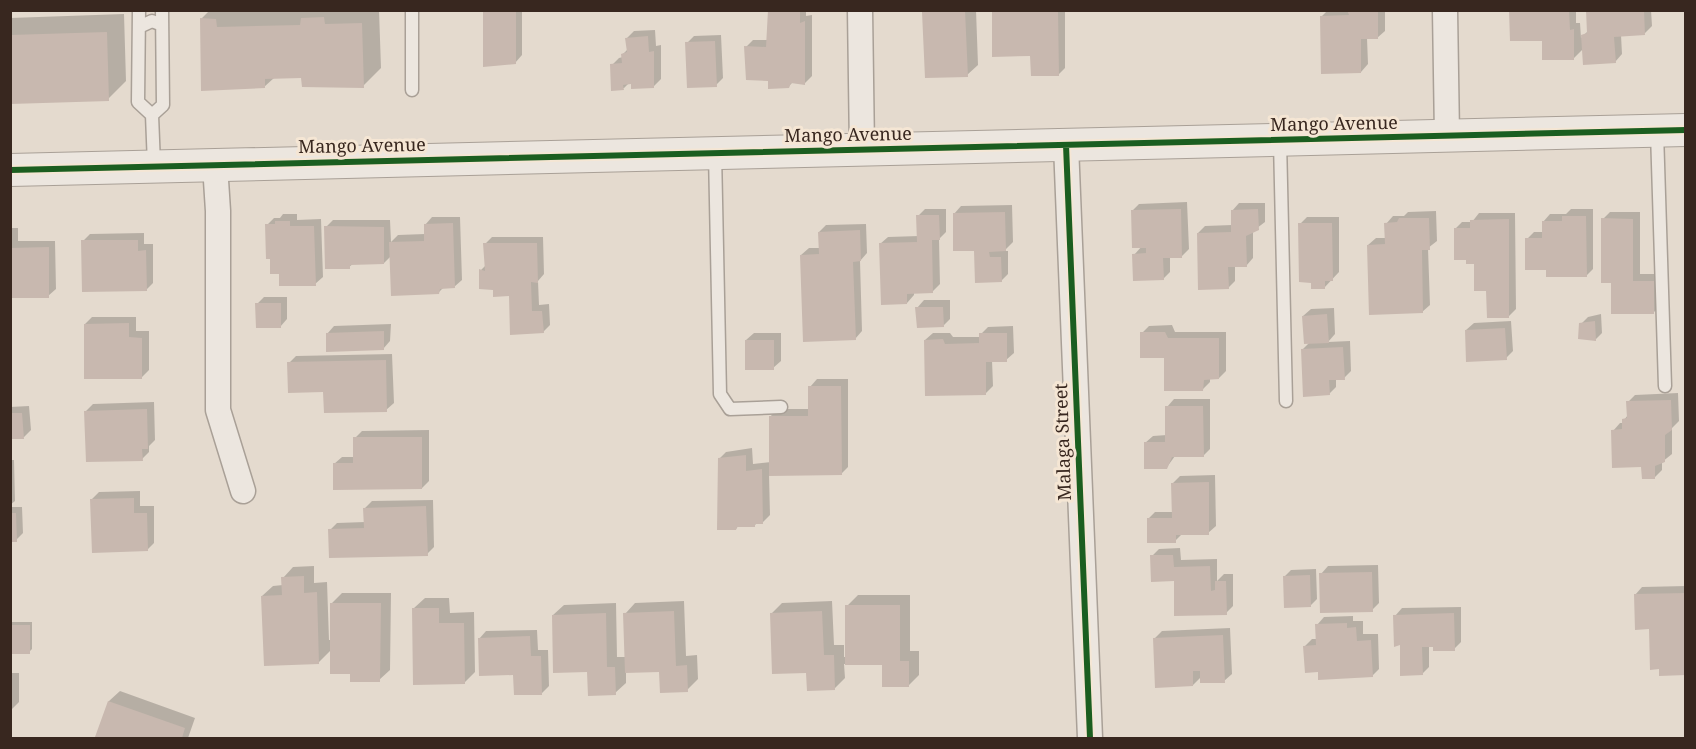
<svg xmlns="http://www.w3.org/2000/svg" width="1696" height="749" viewBox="0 0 1696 749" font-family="'Noto Serif',serif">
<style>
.shadow{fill:#0003}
.building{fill:#c8b8af}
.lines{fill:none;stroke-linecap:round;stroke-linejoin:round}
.service-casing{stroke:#a9a097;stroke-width:15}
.minor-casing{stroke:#a9a097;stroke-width:27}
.tertiary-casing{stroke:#a9a097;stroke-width:34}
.service{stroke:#ece6df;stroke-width:12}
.minor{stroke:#ece6df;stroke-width:24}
.tertiary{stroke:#ece6df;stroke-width:32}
.cycleway-casing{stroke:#f5e6d4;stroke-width:10}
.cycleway{stroke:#1b5e20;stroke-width:6}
.labels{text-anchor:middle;stroke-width:6;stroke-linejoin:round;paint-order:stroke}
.street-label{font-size:18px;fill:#38271f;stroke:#f5e6d4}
</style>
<rect width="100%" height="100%" fill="#e4dace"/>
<path class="shadow" d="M210 10H379L381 68 363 86 302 77 274 78 264 87 201 19Z
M485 10H522V55L515 63Z
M769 10H806V16L812 15V76L805 83 793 82 789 86 769 79 746 47 753 40H768Z
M926 10H976L978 65 967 75 924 12Z
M993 10H1065V68L1058 75 1031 55Z
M1328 10H1385V31L1377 38H1367L1368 64 1361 72 1322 16Z
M1512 10H1576V23H1580L1581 38 1589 30 1587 10H1651L1652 26 1645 33 1621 35 1622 54 1615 62 1584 48 1574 58 1543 39Z
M124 14 126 81 108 99 10 103V18Z
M655 30 656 46 661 45V79L654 86 633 82 629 83 624 88 613 89 612 65 619 58 623 57V54L628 49 627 38 634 31Z
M721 35 723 78 716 85 687 43 694 36Z
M1187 202 1189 249 1182 256 1170 257V272L1163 279 1134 255 1142 246 1132 211 1139 204Z
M1239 203H1265V222L1253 231V258L1246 266H1235V281L1228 288 1198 233 1205 226 1232 225V211Z
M1012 205 1013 242 1004 251H1008V274L1001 281 976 249 954 214 961 206Z
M925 209H946V232L939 239 940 284 933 291 914 292V295L907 303 880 244 888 237 919 236 918 216Z
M1571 209H1593V269L1586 276 1527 239 1534 232H1543V222L1550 214H1566Z
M1436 211 1437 241 1428 248 1430 305 1422 312 1368 245 1376 238H1386V224L1393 216H1404L1408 212Z
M1610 212H1640V274H1661V305L1654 312 1613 281 1603 219Z
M1479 213H1515L1516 309 1509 316 1488 289 1475 262 1455 229 1462 222H1472Z
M283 214H297V220L321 219 323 277 315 284 281 273 267 225 274 218H280Z
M432 217H460L462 280 454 287H444L438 293 391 256 384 263H354L349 267 326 227 333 220H390L391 242 398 235 425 234V225Z
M1307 217H1339V272L1324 288 1300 224Z
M866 224 867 253 860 261 862 331 855 339 801 255 809 248H820L819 232 826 225Z
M10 228H18V241H55L56 289 48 296 10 297Z
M144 233V244H153V283L146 290 83 241 90 234Z
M492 237H543L544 274 538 281 539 305 549 304 550 325 543 332 511 294 495 289 481 270 486 265 485 244Z
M264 297H287V319L280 327 257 304Z
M924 300H950V319L943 326 917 308Z
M1334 308 1335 334 1328 342 1350 341 1351 371 1344 378H1336V387L1329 394 1302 350 1310 342 1303 316 1311 309Z
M1601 314 1602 333 1595 340 1581 324 1588 317Z
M92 317H136V331H149V370L142 377 85 324Z
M1511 321 1513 351 1506 358 1466 330 1474 323Z
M391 324 390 341 383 349 327 334 334 326Z
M1172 325 1175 332H1226V371L1219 378H1210V382L1203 389 1142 333 1149 326Z
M1013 326 1014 353 1006 360H992L993 386 985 394 925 340 933 333H950L953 337H981V334L988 327Z
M754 333H781V361L773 368 746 340Z
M392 354 394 403 386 410 289 363 296 356Z
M817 379H848V467L841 474H769L770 515 763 522H758L754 526 739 525 736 529 719 459 726 452 752 448 753 464 771 462 770 417 777 409H810V387Z
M1678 393 1679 421 1672 428V454L1662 462V470L1655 477 1613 431 1620 423H1624V420L1628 415V402L1635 395Z
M1174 399H1210V449L1203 456H1175L1167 467 1145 443 1153 436 1167 435V407Z
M154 402 155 440 149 446V452L142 459 86 411 93 404Z
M29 406 31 430 24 437H10V407Z
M429 430V481L422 488 334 464 342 457H355V438L362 431Z
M10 460H14L15 501 10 505Z
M1215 475 1216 526 1208 533H1183L1175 541 1148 519 1155 512H1173V483L1180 476Z
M140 491V506H154V543L147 550 92 499 99 492Z
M433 500 434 547 427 554 330 530 337 523 365 522V508L372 501Z
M10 507H22L23 533 16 540H10Z
M1180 548 1181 560 1217 559V581L1224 574H1233V606L1226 613 1175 580 1152 556 1159 549Z
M1378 565 1379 603 1372 610 1321 574 1328 566Z
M314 566V583L327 582 329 640H331V604L342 593H391L390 670 379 680 352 673 331 650 318 663 262 596 273 586 283 585V578L293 567Z
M1316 569 1317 599 1310 606 1284 577 1291 570Z
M1686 586V674L1650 628 1635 595 1642 587Z
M858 595H910V651H919V675L908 686 884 664H844L845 678 834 689 807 672 771 614 782 603 832 601 834 645H844V657H847V606Z
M425 598H449L450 613 474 612 475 672 464 683 414 608Z
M684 601 686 656 697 655 698 679 687 690 660 670 626 671V683L615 693 589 670 553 615 564 605 616 603 617 657H626L625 614 635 603Z
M1461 607V642L1454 649 1429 646V667L1422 674 1401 643 1395 616 1402 608Z
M1353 616V621H1363V634H1378L1379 669 1372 676 1319 671 1305 646 1312 639H1317V625L1324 617Z
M10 622H32V649L29 652H10Z
M1230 628 1232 674 1224 681 1202 676 1193 685 1155 638 1162 631Z
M537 630 538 650H548L549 686 542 693 514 673 479 639 486 631Z
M10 673H19V702L12 709Z
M120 691 195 718 188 738H104L97 736 109 701Z"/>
<path class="building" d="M483 10H516V64L483 67Z
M768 10H800V23L805 21V85L791 83 789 88 768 89V81L746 80 744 46 766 47Z
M932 10H965L968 77 925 78 922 12Z
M992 10H1058L1059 76H1031L1030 56 992 57Z
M1347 10H1378V39H1361V73L1321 74 1320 16 1349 15Z
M1509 10H1569L1570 30 1574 29V60H1542V41H1510Z
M1586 10H1644L1645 35 1614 37 1616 63 1583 65 1581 35 1587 33Z
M324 17 325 24 362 23 364 88 302 87 301 78 265 79V88L201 91 200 18 216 19 217 27 300 25 301 18Z
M107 32 109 101 10 104V35Z
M648 36 649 52 654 51V88L631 89V84L623 85 624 90 611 91 610 64 622 63 621 54 627 52 625 38Z
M715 41 717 87 687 88 685 42Z
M1181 209 1182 258H1163L1164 280 1133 281 1132 254 1146 253V248H1132L1131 210Z
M1258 209 1259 230 1246 236 1247 267H1228L1229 289 1198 290 1197 233 1231 232V210Z
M1005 212 1006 251 989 252 990 257H1001L1002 282 975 283 974 251H953V213Z
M916 215H939L940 240H932L933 293 907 294V304L881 305 879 243 917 242Z
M1562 216H1586L1587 277H1546V270H1525V238H1542V221H1562Z
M1399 218H1429L1430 250H1422L1423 313 1369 315 1367 245 1385 244 1384 223 1397 222Z
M1601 218 1633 219V281H1654V314H1611V283H1601Z
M1509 219V318H1487L1486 291H1474V264H1466V260H1454V228H1470V220Z
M275 221H290V226H314L316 286H279V274H270V259H266L265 224H275Z
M453 223 455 288 440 289 439 294 391 296 389 242 424 241V224Z
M1298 223H1332L1333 281H1325V289H1311V283L1299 282Z
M324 226 384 227V264L350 265V269H325Z
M860 230 861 261 853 262 856 340 803 342 800 255 819 254 818 232Z
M81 240H138V251L146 250 147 291 82 292Z
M483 243H537L538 283 531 282 532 311H542L544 333 510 335 509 296 493 297V290L479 289V269L485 271Z
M49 247V298H10V248Z
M255 303H281V328H256Z
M915 307H943L944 327 917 328Z
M1327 314 1329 343 1304 344 1302 316Z
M1595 321 1596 341 1578 339 1579 323Z
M129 323V337L142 338V379H84V324Z
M1505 328 1507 360 1466 362 1465 330Z
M384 331V350L326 352V333Z
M1140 332H1165L1168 338H1219V379L1204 380 1203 391H1164V358H1140Z
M979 333H1007V362H986V395L925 396 924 340 943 339 945 344 979 343Z
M745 340H774V370H745Z
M1343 347 1345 380H1329L1330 395 1303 397 1301 349Z
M386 360 387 412 324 413 323 392 288 393 287 362Z
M808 386H841L842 475 769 476V416H808Z
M1671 400 1672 430 1665 435V462L1655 466V479H1642L1641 467 1612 468 1611 430 1622 429V419L1627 418 1626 401Z
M1165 406H1203L1204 457H1172L1167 469H1144V442H1165Z
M147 409 148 449H142L143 461 86 462 84 411Z
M10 413H22L24 439H10Z
M353 437H422V489L333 490V463H353Z
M746 455V471L762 469 763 524H755V527H737L736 530H717L718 458Z
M1209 482V535H1176V543H1147V518H1172L1171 483Z
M134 498V513H147L148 551 92 553 90 499Z
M426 506 428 556 329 558 328 529 364 528 363 508Z
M10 513H16L17 542H10Z
M1150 555H1173L1174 567 1210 566 1211 591 1215 590V581H1226L1227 615 1174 616V581L1151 582Z
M1372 572 1373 612 1320 613 1319 573Z
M1310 575 1311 607 1284 608 1283 576Z
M304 576V593L317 592 319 664 264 666 261 596 282 595 281 577Z
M1686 593V675L1659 676V669L1650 670 1649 629 1635 630 1634 594Z
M330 603H381L380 682H350V674H330Z
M845 605H900V661H909V687H882V665H845Z
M412 608H439V623H464L465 684 413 685Z
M674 611 676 666 687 665 688 692 660 693 659 672 625 673 623 613Z
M822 611 824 655H834L835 690 807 691 806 673 772 674 770 613Z
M606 613 607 667H615L616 695 588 696 587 672 553 673 552 615Z
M1454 613 1455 651H1433V647H1422L1423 675 1400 676V645L1394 647 1393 615Z
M1347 623V628L1356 627 1357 641 1371 640 1373 677 1318 680V672L1305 673 1303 646 1316 645 1315 624Z
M10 625H30V654H10Z
M1223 635 1225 683H1200V671H1193V686L1155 688 1153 638Z
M530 636 531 656H541L542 695H514L513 675 479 676 478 638Z
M108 701 185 728 182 738H99L95 737Z"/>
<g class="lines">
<g class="service-casing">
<path id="service" d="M139 10 138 102 152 115 154 165
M412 10V90
M139 27 152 21 162 25
M152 115 163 105 162 10
M1657 132 1665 386
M1280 141 1286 401
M715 153 720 394 730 409 781 407"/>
</g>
<g class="minor-casing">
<path id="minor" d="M860 10 862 149
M1445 10 1447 136
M1066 145 1090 738
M215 165 218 211V410L243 491"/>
</g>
<g class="tertiary-casing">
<path id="tertiary" d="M10 170 1686 130"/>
</g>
<use href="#service" class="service"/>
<use href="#minor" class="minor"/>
<use href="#tertiary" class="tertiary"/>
<g class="cycleway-casing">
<path id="cycleway" d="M1066 145 1090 738
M10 170 1686 130"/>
</g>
<use href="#cycleway" class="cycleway"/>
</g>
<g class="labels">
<g class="street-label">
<text transform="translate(1334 124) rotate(-1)" y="6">Mango Avenue</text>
<text transform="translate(848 135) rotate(-1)" y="6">Mango Avenue</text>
<text transform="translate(362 146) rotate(-1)" y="6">Mango Avenue</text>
<text transform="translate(1063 442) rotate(-92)" y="6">Malaga Street</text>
</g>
</g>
<rect width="1696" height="749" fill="none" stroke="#38271f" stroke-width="24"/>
</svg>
